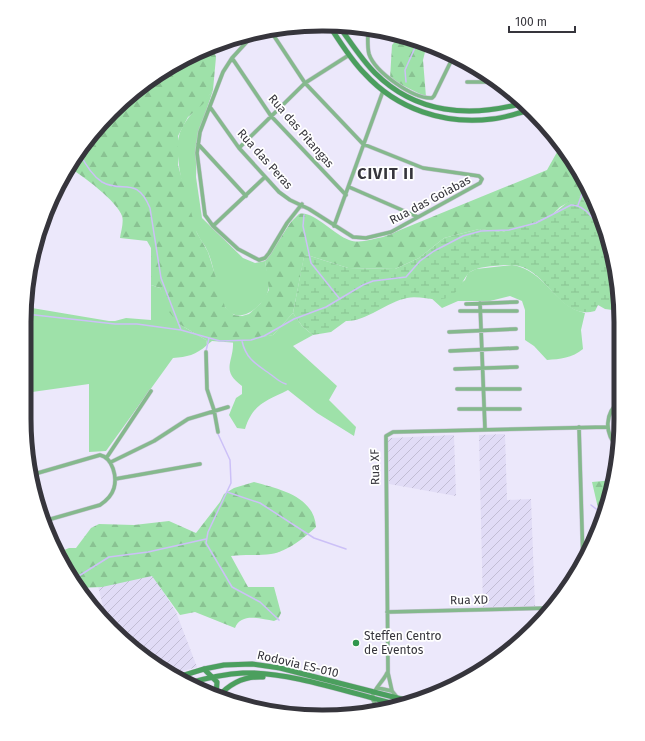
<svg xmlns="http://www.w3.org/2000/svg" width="645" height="741" viewBox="0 0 645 741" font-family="'Fira Sans',sans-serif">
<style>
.industrial{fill:url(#industrial-furrows)}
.grass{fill:#9ee1a9}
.forest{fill:url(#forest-firs)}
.wetland{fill:url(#wetland-marsh)}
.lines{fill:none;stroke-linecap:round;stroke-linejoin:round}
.stream{stroke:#ccc0f7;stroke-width:1.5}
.street-casing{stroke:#c8c4d5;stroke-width:4.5}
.secondary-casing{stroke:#c8c4d5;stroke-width:6}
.street{stroke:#85b98d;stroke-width:3.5}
.secondary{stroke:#4b9f5e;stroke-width:5}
.poi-dot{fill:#30964c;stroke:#fff;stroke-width:1.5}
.labels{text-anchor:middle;stroke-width:3.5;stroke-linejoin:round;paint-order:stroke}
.street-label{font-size:12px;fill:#36353c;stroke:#fff}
.poi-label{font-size:12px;fill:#36353c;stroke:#fff;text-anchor:start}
.district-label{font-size:16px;font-weight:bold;letter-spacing:1px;fill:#36353c;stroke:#fff}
.rim{fill:none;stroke:#36353c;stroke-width:5}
</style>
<defs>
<pattern id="industrial-furrows" width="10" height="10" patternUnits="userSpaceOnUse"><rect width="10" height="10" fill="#e1dcf6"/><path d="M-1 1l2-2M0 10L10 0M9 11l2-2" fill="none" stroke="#c2bdd4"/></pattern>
<pattern id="forest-firs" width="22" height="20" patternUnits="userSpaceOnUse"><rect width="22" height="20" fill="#9ee1a9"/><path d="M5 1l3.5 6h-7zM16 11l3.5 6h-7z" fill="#89c292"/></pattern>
<pattern id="wetland-marsh" width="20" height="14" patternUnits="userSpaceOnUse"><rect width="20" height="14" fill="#9ee1a9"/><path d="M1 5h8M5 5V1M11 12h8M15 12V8" fill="none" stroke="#89c292"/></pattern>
</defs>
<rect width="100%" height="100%" fill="#ece8fb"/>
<path class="industrial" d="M505 434 507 500 531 499 535 606 483 607 479 435Z
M454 435 456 496 389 484 388 441 390 438Z
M153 575 176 612 197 667 173 674 141 655 96 613 104 610 98 586Z"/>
<path class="grass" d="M213 90 197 140 196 177 202 218 243 258 255 263 265 261C266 269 271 283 268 291 263 307 238 327 225 307 218 295 214 266 208 252 205 245 200 240 197 233 188 215 173 154 179 136 184 117 202 105 213 90Z
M512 265C546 270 553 306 585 313L581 330 583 349C572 358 560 359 547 360L534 346 525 340V310L522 301 510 296 490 301H458L442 308 430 297 441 299 465 280 468 273 476 269Z
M151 285 160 288 179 324 206 340 207 345C196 355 187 357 173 358L106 451 89 452V384L25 393 26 307 109 321H115L126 318 151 320Z
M293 313 302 326 313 335 293 346 337 386 329 400 356 427 354 436 317 413 288 390C267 401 253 403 245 429L237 428 229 415 236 398 242 394V386C220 370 234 362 233 342L273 335Z"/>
<path class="forest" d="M401 35 427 44 423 60 426 97 390 79 392 45Z
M213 47 216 57 213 90 203 104 188 117 178 136V165L197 233 208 252 225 307 234 315 242 316 249 314 260 304 269 290 265 261 291 222 299 214C313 210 334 235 349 240 360 244 372 239 383 237L547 170 561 145C581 173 601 204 607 238L591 209 580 196 560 207 552 215 528 225 502 232 479 229 444 238 419 258 395 269 348 268 307 255 304 257 293 313 273 335 238 343 212 341 207 345 206 340 179 324 169 312 160 288 151 285V248L147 241 120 238C121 231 124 222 122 216 118 202 81 174 68 167L98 126 141 86Z
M614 480 598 533 596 528 598 508 592 482Z
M254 482C279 489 314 496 316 527 305 537 287 552 271 554 258 556 244 554 231 556L248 587H274L281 613 278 619 274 621C261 619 241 612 235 628L195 612 180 615 152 576 102 587 80 588 57 553 69 548H76L91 528 99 524 134 525 169 521 196 533 220 502 224 494 234 488Z"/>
<path class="wetland" d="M580 196 591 209 607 238 620 303V311L605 309 598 305 595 311C558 321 547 266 512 265 502 265 474 266 468 274 461 282 460 291 449 297 438 303 420 295 407 298 387 302 365 322 346 321L331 332 313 335 302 326 293 313 304 256 307 255 348 268 395 269 419 258 444 238 479 229 502 232 528 225 552 215 574 197Z"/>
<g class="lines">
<path class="stream" d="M406 82 405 70 418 41
M79 152C84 162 91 175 102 182 123 194 136 175 150 208L161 278 181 330
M578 205 586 183
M304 215 303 226 311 263 339 298
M26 314 115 324H137L181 330 220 341 251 340 264 336 294 319 326 307 363 285 373 281 406 277 420 261 434 251 463 236 481 231 509 230 536 223 571 205C590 204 601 233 609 247
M242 341C246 359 256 364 270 374 276 378 279 382 286 384
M206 351 209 338
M218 434 230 460 231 483 208 532 206 543 232 587 260 602 279 620
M227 492 260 503 314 538 346 549
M591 505 604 515
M74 579 109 557 148 552 206 539"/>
<g class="street-casing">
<path id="street" d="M368 29C368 37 367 46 369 54 375 72 413 99 432 98L434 96 454 55
M368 32H384
M254 34 232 58 223 72 200 132 197 153 205 215 213 226 238 249 259 260 265 258 269 253 287 223 302 204
M232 58 271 116 346 195
M467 82H498
M210 107 239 148 279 192 290 200 309 209 353 237 366 238 391 232 480 183 482 179 479 176 423 168 363 144 305 83 270 30
M198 144 246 196
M239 148 305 83 349 55
M349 187 418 217
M213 226 265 177
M334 226 383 91
M480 303 485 429
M466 304 517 302
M460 311H517
M449 332 516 329
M450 351 517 348
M206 352 207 389 214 410 218 432
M455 369 517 367
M457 389H520
M459 409H520
M579 427 583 562
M618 448C604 433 604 413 621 400
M107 457 151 391
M111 462 154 441 188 419 228 407
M31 475 100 455C113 458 117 477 114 488 112 495 106 501 100 505L44 521
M115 479 200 464
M387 612 551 608
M378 688 392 691
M395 705 396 696 392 691 388 673 386 436 393 432 607 427
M384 708 375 704 372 698C374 688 383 682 387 673"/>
</g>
<g class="secondary-casing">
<path id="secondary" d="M329 25C340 42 351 60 365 74 397 109 444 125 492 119 505 118 517 113 530 110
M338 25C350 41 361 59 375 73 416 114 470 118 523 103
M204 669 217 682 216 696
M178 677 204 669 224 665 252 664 280 668 413 702
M189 683C207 678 224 674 243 673 289 671 353 694 399 705
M218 697C230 683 244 676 263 677"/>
</g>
<use href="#street" class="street"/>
<use href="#secondary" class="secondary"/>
</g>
<circle class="poi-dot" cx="356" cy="643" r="4"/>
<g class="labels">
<g class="street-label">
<text transform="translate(301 131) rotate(49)" y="4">Rua das Pitangas</text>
<text transform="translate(265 159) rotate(48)" y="4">Rua das Peras</text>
<text transform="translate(430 200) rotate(-28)" y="4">Rua das Goiabas</text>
<text transform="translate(375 467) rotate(-91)" y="4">Rua XF</text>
<text transform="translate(469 600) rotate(-1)" y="4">Rua XD</text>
<text transform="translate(298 664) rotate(13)" y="4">Rodovia ES-010</text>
</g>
<g class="poi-label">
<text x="364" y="640">Steffen Centro<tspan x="364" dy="14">de Eventos</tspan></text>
</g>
<g class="district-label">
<text x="386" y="179">CIVIT II</text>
</g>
</g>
<path d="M0 0H645V741H0ZM322 31H323A291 291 0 0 1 614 322V419A291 291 0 0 1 323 710H322A291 291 0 0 1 31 419V322A291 291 0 0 1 322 31Z" fill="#fff" fill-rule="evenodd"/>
<path class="rim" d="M322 31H323A291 291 0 0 1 614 322V419A291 291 0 0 1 323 710H322A291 291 0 0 1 31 419V322A291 291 0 0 1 322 31Z"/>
<path d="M509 26v6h66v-6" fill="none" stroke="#36353c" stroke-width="2"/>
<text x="515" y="26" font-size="12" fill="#36353c" stroke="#ffffff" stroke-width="3" paint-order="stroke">100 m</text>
</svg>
